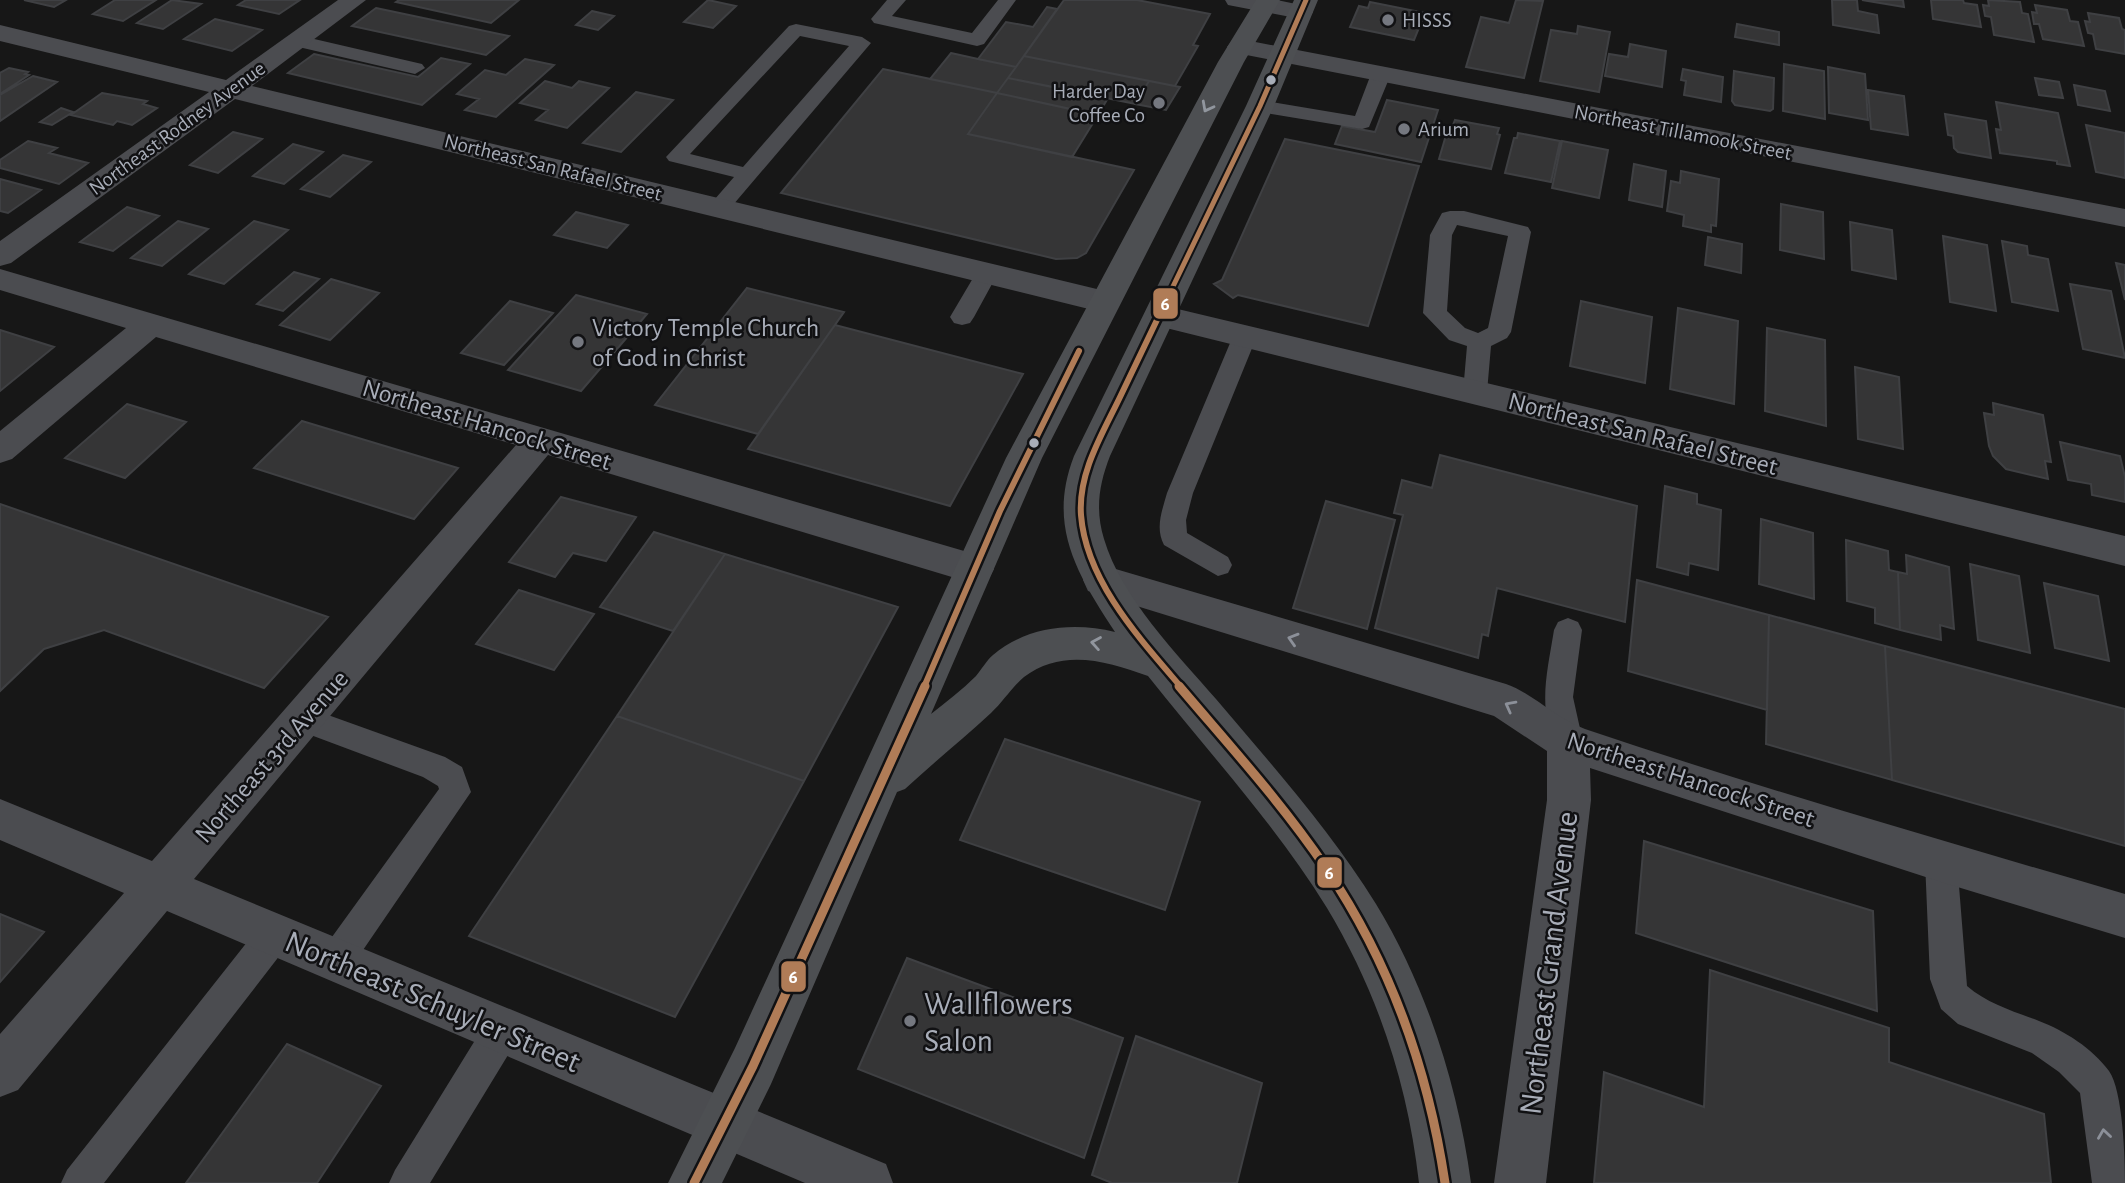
<svg xmlns="http://www.w3.org/2000/svg" width="2125" height="1183" viewBox="0 0 2125 1183" font-family="'Alegreya Sans',sans-serif">
<style>
.building{fill:#353536;stroke:#3f4043;stroke-width:2}
.lines{fill:none;stroke-linecap:round;stroke-linejoin:round}
.service{fill:#4b4c50;fill-rule:evenodd}
.minor{fill:#4b4c50;fill-rule:evenodd}
.primary{fill:#4d4f52;fill-rule:evenodd}
.bus-1-far2-casing{stroke:#111113;stroke-width:9}
.bus-1-far1-casing{stroke:#111113;stroke-width:11}
.bus-1-casing{stroke:#111113;stroke-width:14}
.bus-1-far2{stroke:#b07c57;stroke-width:5}
.bus-1-far1{stroke:#b07c57;stroke-width:6}
.bus-1{stroke:#b07c57;stroke-width:9}
.oneway{stroke:#91969e}
.oneway2{stroke:#8c9099}
.poi-dot{fill:#757880;stroke:#111113;stroke-width:2.5}
.bus-dot{fill:#a8adb8;stroke:#111113;stroke-width:2.5}
.labels{text-anchor:middle;stroke-width:5;stroke-linejoin:round;paint-order:stroke}
.far-poi-label{font-size:21px;fill:#a8adb8;stroke:#111113;text-anchor:start}
.far-street-label{font-size:21px;fill:#a8adb8;stroke:#111113}
.poi-label{font-size:26px;fill:#a8adb8;stroke:#111113;text-anchor:start}
.street-label{font-size:26px;fill:#a8adb8;stroke:#111113}
.near-street-label{font-size:32px;fill:#a8adb8;stroke:#111113}
.near-poi-label{font-size:32px;fill:#a8adb8;stroke:#111113;text-anchor:start}
.line-badge{stroke:#111113;stroke-width:2.5}
.badge-label{font-size:19px;text-anchor:middle;font-weight:bold;fill:#fff}
</style>
<rect width="100%" height="100%" fill="#171717"/>
<path class="building" d="M24 0H66L54 7Z
M115 0H156L123 21 93 14Z
M172 0 201 4 163 29 137 23Z
M246 0H300L279 14 238 5Z
M399 0H519L491 23 396 2Z
M708 0 736 6 713 28 684 22Z
M1064 0H1137L1210 14 1193 45 1198 46 1175 86 1024 56Z
M1516 0 1543 1 1524 78 1466 67 1481 17 1509 23Z
M1832 0H1857L1858 11 1877 15 1879 33 1833 25Z
M1862 0H1903L1904 7Z
M1931 0H1963L1964 3 1977 5 1981 27 1933 19Z
M1988 0 2020 2 2022 13 2028 14 2034 42 1994 35 1991 17 1985 16 1983 5 1989 6Z
M1370 2 1425 13 1414 40 1350 27 1359 6 1368 8Z
M2035 5 2067 10 2070 21 2078 22 2084 46 2043 39 2039 24H2034L2032 12 2037 13Z
M1047 7 1057 9 1016 67 978 59 1006 22 1033 27Z
M376 8 509 36 486 55 352 26Z
M592 11 614 16 598 30 576 25Z
M2088 13 2119 18 2122 29 2125 30V54L2096 49 2093 34 2088 33 2085 21 2090 22Z
M215 19 262 30 232 51 184 39Z
M1737 24 1779 32V45L1735 37Z
M1578 26 1610 32 1599 92 1540 81 1551 30 1577 34Z
M1630 44 1666 51 1662 87 1605 76 1609 54 1628 57Z
M951 53 978 59 1016 67 997 93 930 79Z
M314 54 418 77 441 58 470 64 422 105 288 73Z
M1024 56 1149 81 1135 104 1008 78Z
M525 59 554 65 496 117 465 110 479 99 457 94 485 70 506 75Z
M1784 64 1824 71 1825 119 1783 111Z
M1828 67 1865 74 1868 120 1829 113Z
M9 68 28 72 25 74 29 75 0 94V73Z
M883 69 997 93 968 134 1134 170 1086 253 1077 258 1056 259 781 193Z
M1683 69 1723 77 1721 102 1684 95 1686 81 1681 80Z
M1734 71 1774 78 1773 109 1770 111 1735 105 1732 101Z
M33 76 57 82 0 121V95Z
M1008 78 1108 98 1098 115 997 93Z
M2035 78 2059 82 2063 98 2039 95Z
M545 81 572 88 579 81 609 88 567 128 536 120 548 110 520 103Z
M1149 81 1180 87 1166 110 1135 104Z
M2074 85 2105 91 2110 111 2078 105Z
M1868 90 1904 96 1908 135 1871 129Z
M636 92 673 100 621 152 583 143Z
M102 93 147 101 143 104 157 108 132 125 117 121 113 125 71 115Z
M997 93 1098 115 1072 157 968 134Z
M1387 100 1438 110 1421 162 1335 144 1342 126 1375 132Z
M1996 102 2058 113 2070 166 2057 164V161L2000 153 1996 129 2001 130Z
M61 108 73 112 52 125 40 122Z
M1945 114 1986 121 1991 158 1958 152 1954 148 1953 136 1948 135Z
M1455 120 1499 128 1497 134 1500 135 1491 169 1439 159 1449 125H1453Z
M2086 125 2125 133V178L2096 172Z
M233 132 262 139 218 173 190 165Z
M1518 133 1560 141 1551 182 1505 173 1514 138H1517Z
M1285 139 1419 166 1368 326 1238 295 1233 298 1214 284 1222 280Z
M28 141 57 148 49 153 88 163 59 184 0 168V160Z
M1562 141 1608 150 1599 198 1552 188Z
M293 144 323 152 284 184 253 176Z
M343 155 371 162 330 197 301 189Z
M1634 164 1666 171 1662 207 1629 200Z
M1681 171 1719 179 1716 226 1711 225V232L1683 226 1684 215 1667 211 1671 181 1680 183Z
M0 179 41 190 8 213 0 211Z
M1781 204 1823 212 1824 259 1780 250Z
M127 207 159 216 113 251 80 242Z
M576 212 628 225 607 248 554 235Z
M178 221 208 229 162 266 131 258Z
M254 221 288 230 224 284 189 274Z
M1850 222 1892 230 1896 279 1852 270Z
M1943 236 1987 245 1996 311 1950 302Z
M1708 237 1742 244 1741 273 1705 265Z
M2002 241 2027 246 2028 255 2048 259 2058 311 2012 302Z
M2116 263 2125 265V300Z
M294 272 319 279 283 311 257 304Z
M331 279 379 293 330 340 280 325Z
M2070 284 2111 291 2125 358 2083 349Z
M747 288 844 312 758 434 655 405Z
M576 295 647 314 581 391 508 370Z
M510 301 553 313 504 365 461 353Z
M1581 301 1652 317 1645 383 1570 366Z
M1678 308 1738 321 1734 404 1670 389Z
M835 325 1023 374 950 506 748 449Z
M1767 328 1825 340 1826 426 1765 411Z
M0 330 54 347 0 391Z
M1855 367 1899 377 1903 449 1858 439Z
M1993 403 2043 415 2051 462 2045 461 2048 479 2006 469 1993 456 1989 446 1984 413 1994 415Z
M127 404 186 422 125 478 65 458Z
M302 421 458 468 414 519 254 468Z
M2060 442 2120 456 2125 477V502L2092 495 2091 484 2068 480Z
M1440 455 1637 506 1625 622 1497 588 1488 636 1482 634 1478 658 1375 628 1403 515 1394 513 1402 480 1432 488Z
M1665 486 1697 494V504L1721 510 1718 570 1689 563 1688 575 1657 567Z
M561 497 636 517 606 561 573 553 555 577 509 562Z
M1326 501 1395 520 1367 629 1293 608Z
M0 504 328 617 264 688 104 630 44 649 0 691Z
M1761 519 1813 533 1814 599 1759 584Z
M654 532 725 554 673 631 600 607Z
M1846 540 1888 551 1889 570 1898 572 1900 630 1875 623V608L1847 601Z
M725 554 898 607 804 781 617 716Z
M1906 555 1949 567 1954 629 1940 625 1941 640 1900 630 1898 572 1907 574Z
M1970 564 2019 576 2030 653 1978 640Z
M1637 580 1769 615 1767 710 1628 671Z
M2044 583 2098 596 2109 661 2055 648Z
M519 590 594 614 554 670 476 644Z
M1769 615 1885 646 1892 780 1766 744Z
M1885 646 2125 709V846L1892 780Z
M617 716 804 781 675 1017 469 936Z
M1005 739 1200 802 1165 910 960 840Z
M1644 841 1873 911 1877 1011 1636 933Z
M0 914 44 932 0 982Z
M907 958 1123 1038 1084 1158 858 1069Z
M1710 970 1889 1028V1062L2044 1114 2051 1183H1594L1604 1072 1704 1107Z
M1136 1036 1262 1083 1237 1183H1112L1092 1175Z
M287 1044 381 1086 317 1183H186Z"/>
<g class="lines">
<path class="service" d="M887 0H906L892 16 972 33 998 0H1016L984 44 977 46 874 23 871 19Z
M796 24 862 37 871 43 727 212H711L708 207 734 177 669 161 666 157 789 26ZM800 36 849 46 743 167 690 154Z
M297 35 422 64 425 68 415 74 290 45 288 41Z
M1381 68 1391 74 1369 127 1362 129 1260 112 1253 110 1250 106 1253 102 1260 100 1355 116 1371 74Z
M1450 211H1464L1528 227 1531 232 1511 332 1507 338 1491 346 1487 392 1484 398 1475 401 1466 398 1463 392 1467 346 1449 340 1423 313 1430 235 1442 213ZM1457 225 1508 236 1488 328 1478 333 1465 328 1447 311 1452 235Z
M987 266 995 268 998 273 974 317 970 323 962 325 954 323 950 317 976 273 979 268Z
M1245 328 1253 330 1257 336 1193 493 1186 520 1187 533 1228 557 1232 565 1228 573 1218 576 1164 545C1155 528 1162 511 1167 493L1233 336 1237 330Z
M1568 618 1578 622 1582 630 1573 697 1583 742 1579 752 1568 755 1557 752C1537 708 1547 674 1554 630L1558 622Z
M303 706 445 757 462 767 471 792 348 972 336 977 324 972 319 960 324 948 439 789 438 786 423 777 292 728 288 719 292 710Z
M1941 846 1953 850 1957 861 1967 986C1988 1004 2013 1011 2039 1021 2065 1031 2092 1048 2109 1071 2123 1091 2125 1158 2125 1183H2092L2080 1093 2059 1072 2032 1053 1958 1024 1941 1009 1930 979 1925 861 1929 850Z
M275 917 287 922 292 934 287 946 104 1183H61L67 1170 263 922Z
M503 1011 516 1016 521 1029 516 1042 430 1183H389L395 1170 490 1016Z"/>
<path class="minor" d="M338 0H366L252 86 1105 291 1116 295 1121 302 1116 309 1105 313 235 99 11 263 0 266V241L209 92 0 41V25L226 80Z
M1225 0H1277L1310 7 1313 12 1310 17 1301 19 1228 5Z
M1240 39 2125 209V227L1231 52 1227 47 1231 42Z
M0 269 988 558 994 569 988 580 975 584 548 455 194 879 886 1164 893 1183H805L167 911 18 1090 0 1097V1034L124 893 0 840V799L152 861 516 445 156 337 12 459 0 463V431L126 328 0 290Z
M1161 305 2125 536V566L1150 324 1145 316 1150 308Z
M1102 565 1506 684C1534 694 1556 719 1585 729 1763 789 1944 841 2125 894V938L1941 882 1590 768 1591 800 1546 1183H1494L1547 800V751L1494 716 1088 591 1083 580 1088 569Z"/>
<path class="primary" d="M1256 0H1280L1244 62 1042 458 931 714C946 702 962 690 976 676 982 669 986 661 993 655 1027 626 1074 622 1115 632 1077 574 1047 526 1074 456L1246 106 1294 0H1318L1274 106 1110 456C1099 484 1095 510 1104 539 1121 597 1177 654 1216 699 1272 765 1330 830 1376 904 1427 988 1458 1086 1471 1183H1419C1408 1085 1378 993 1327 908 1276 825 1208 752 1148 676 1107 661 1062 648 1024 677 1012 687 1003 702 991 713 963 739 933 763 905 789L897 792 771 1084 722 1183H668L735 1048 1006 458 1218 62Z"/>
<g class="bus-1-far2-casing">
<path id="bus-1-far2" d="M1166 301 1260 106 1306 0"/>
</g>
<g class="bus-1-far1-casing">
<path id="bus-1-far1" d="M1167 299C1152 331 1136 363 1121 395 1103 433 1078 472 1081 515 1086 581 1140 639 1181 687
M924 687 1000 511 1079 351"/>
</g>
<g class="bus-1-casing">
<path id="bus-1" d="M1179 686C1229 745 1282 803 1326 868 1391 964 1428 1069 1445 1183
M694 1183 753 1066 925 686"/>
</g>
<use href="#bus-1-far2" class="bus-1-far2"/>
<use href="#bus-1-far1" class="bus-1-far1"/>
<use href="#bus-1" class="bus-1"/>
</g>
<defs><path id="oneway-chevron" d="M-2-3.5L2.5 0L-2 3.5" fill="none" stroke-width="1.6" stroke-linecap="round" stroke-linejoin="round" transform="scale(1.75)"/></defs>
<g class="oneway">
<use href="#oneway-chevron" transform="translate(1207 107) rotate(118)"/>
<use href="#oneway-chevron" transform="translate(1096 643) rotate(-170)"/>
</g>
<g class="oneway2">
<use href="#oneway-chevron" transform="translate(1293 639) rotate(-163)"/>
<use href="#oneway-chevron" transform="translate(1510 706) rotate(-152)"/>
<use href="#oneway-chevron" transform="translate(2104 1134) rotate(-98)"/>
</g>
<g class="poi-dot">
<circle cx="1388" cy="20" r="7"/>
<circle cx="1159" cy="103" r="7"/>
<circle cx="1404" cy="129" r="7"/>
<circle cx="578" cy="342" r="7"/>
<circle cx="910" cy="1021" r="7"/>
</g>
<g class="bus-dot">
<circle cx="1271" cy="80" r="6"/>
<circle cx="1034" cy="443" r="6"/>
</g>
<g class="labels">
<g class="far-poi-label">
<text x="1402" y="27">HISSS</text>
<text x="1145" y="98" text-anchor="end">Harder Day<tspan x="1145" dy="24">Coffee Co</tspan></text>
<text x="1418" y="136">Arium</text>
</g>
<g class="far-street-label">
<text transform="translate(177 128) rotate(-36)" y="7">Northeast Rodney Avenue</text>
<text transform="translate(1683 132) rotate(11)" y="7">Northeast Tillamook Street</text>
<text transform="translate(553 167) rotate(14)" y="7">Northeast San Rafael Street</text>
</g>
<g class="poi-label">
<text x="592" y="336">Victory Temple Church<tspan x="592" dy="30">of God in Christ</tspan></text>
</g>
<g class="street-label">
<text transform="translate(487 424) rotate(17)" y="9">Northeast Hancock Street</text>
<text transform="translate(1643 433) rotate(14)" y="9">Northeast San Rafael Street</text>
<text transform="translate(271 756) rotate(-49)" y="9">Northeast 3rd Avenue</text>
<text transform="translate(1691 779) rotate(18)" y="9">Northeast Hancock Street</text>
</g>
<g class="near-street-label">
<text transform="translate(1548 963) rotate(-83)" y="11">Northeast Grand Avenue</text>
<text transform="translate(433 1001) rotate(23)" y="11">Northeast Schuyler Street</text>
</g>
<g class="near-poi-label">
<text x="924" y="1014">Wallflowers<tspan x="924" dy="37">Salon</tspan></text>
</g>
</g>
<g class="line-badge">
<rect x="1152" y="287" width="27" height="33" rx="7" fill="#b07c57"/>
<rect x="1316" y="856" width="27" height="33" rx="7" fill="#b07c57"/>
<rect x="780" y="960" width="27" height="33" rx="7" fill="#b07c57"/>
</g>
<g class="badge-label">
<text x="1165" y="310">6</text>
<text x="1329" y="879">6</text>
<text x="793" y="983">6</text>
</g>
</svg>
